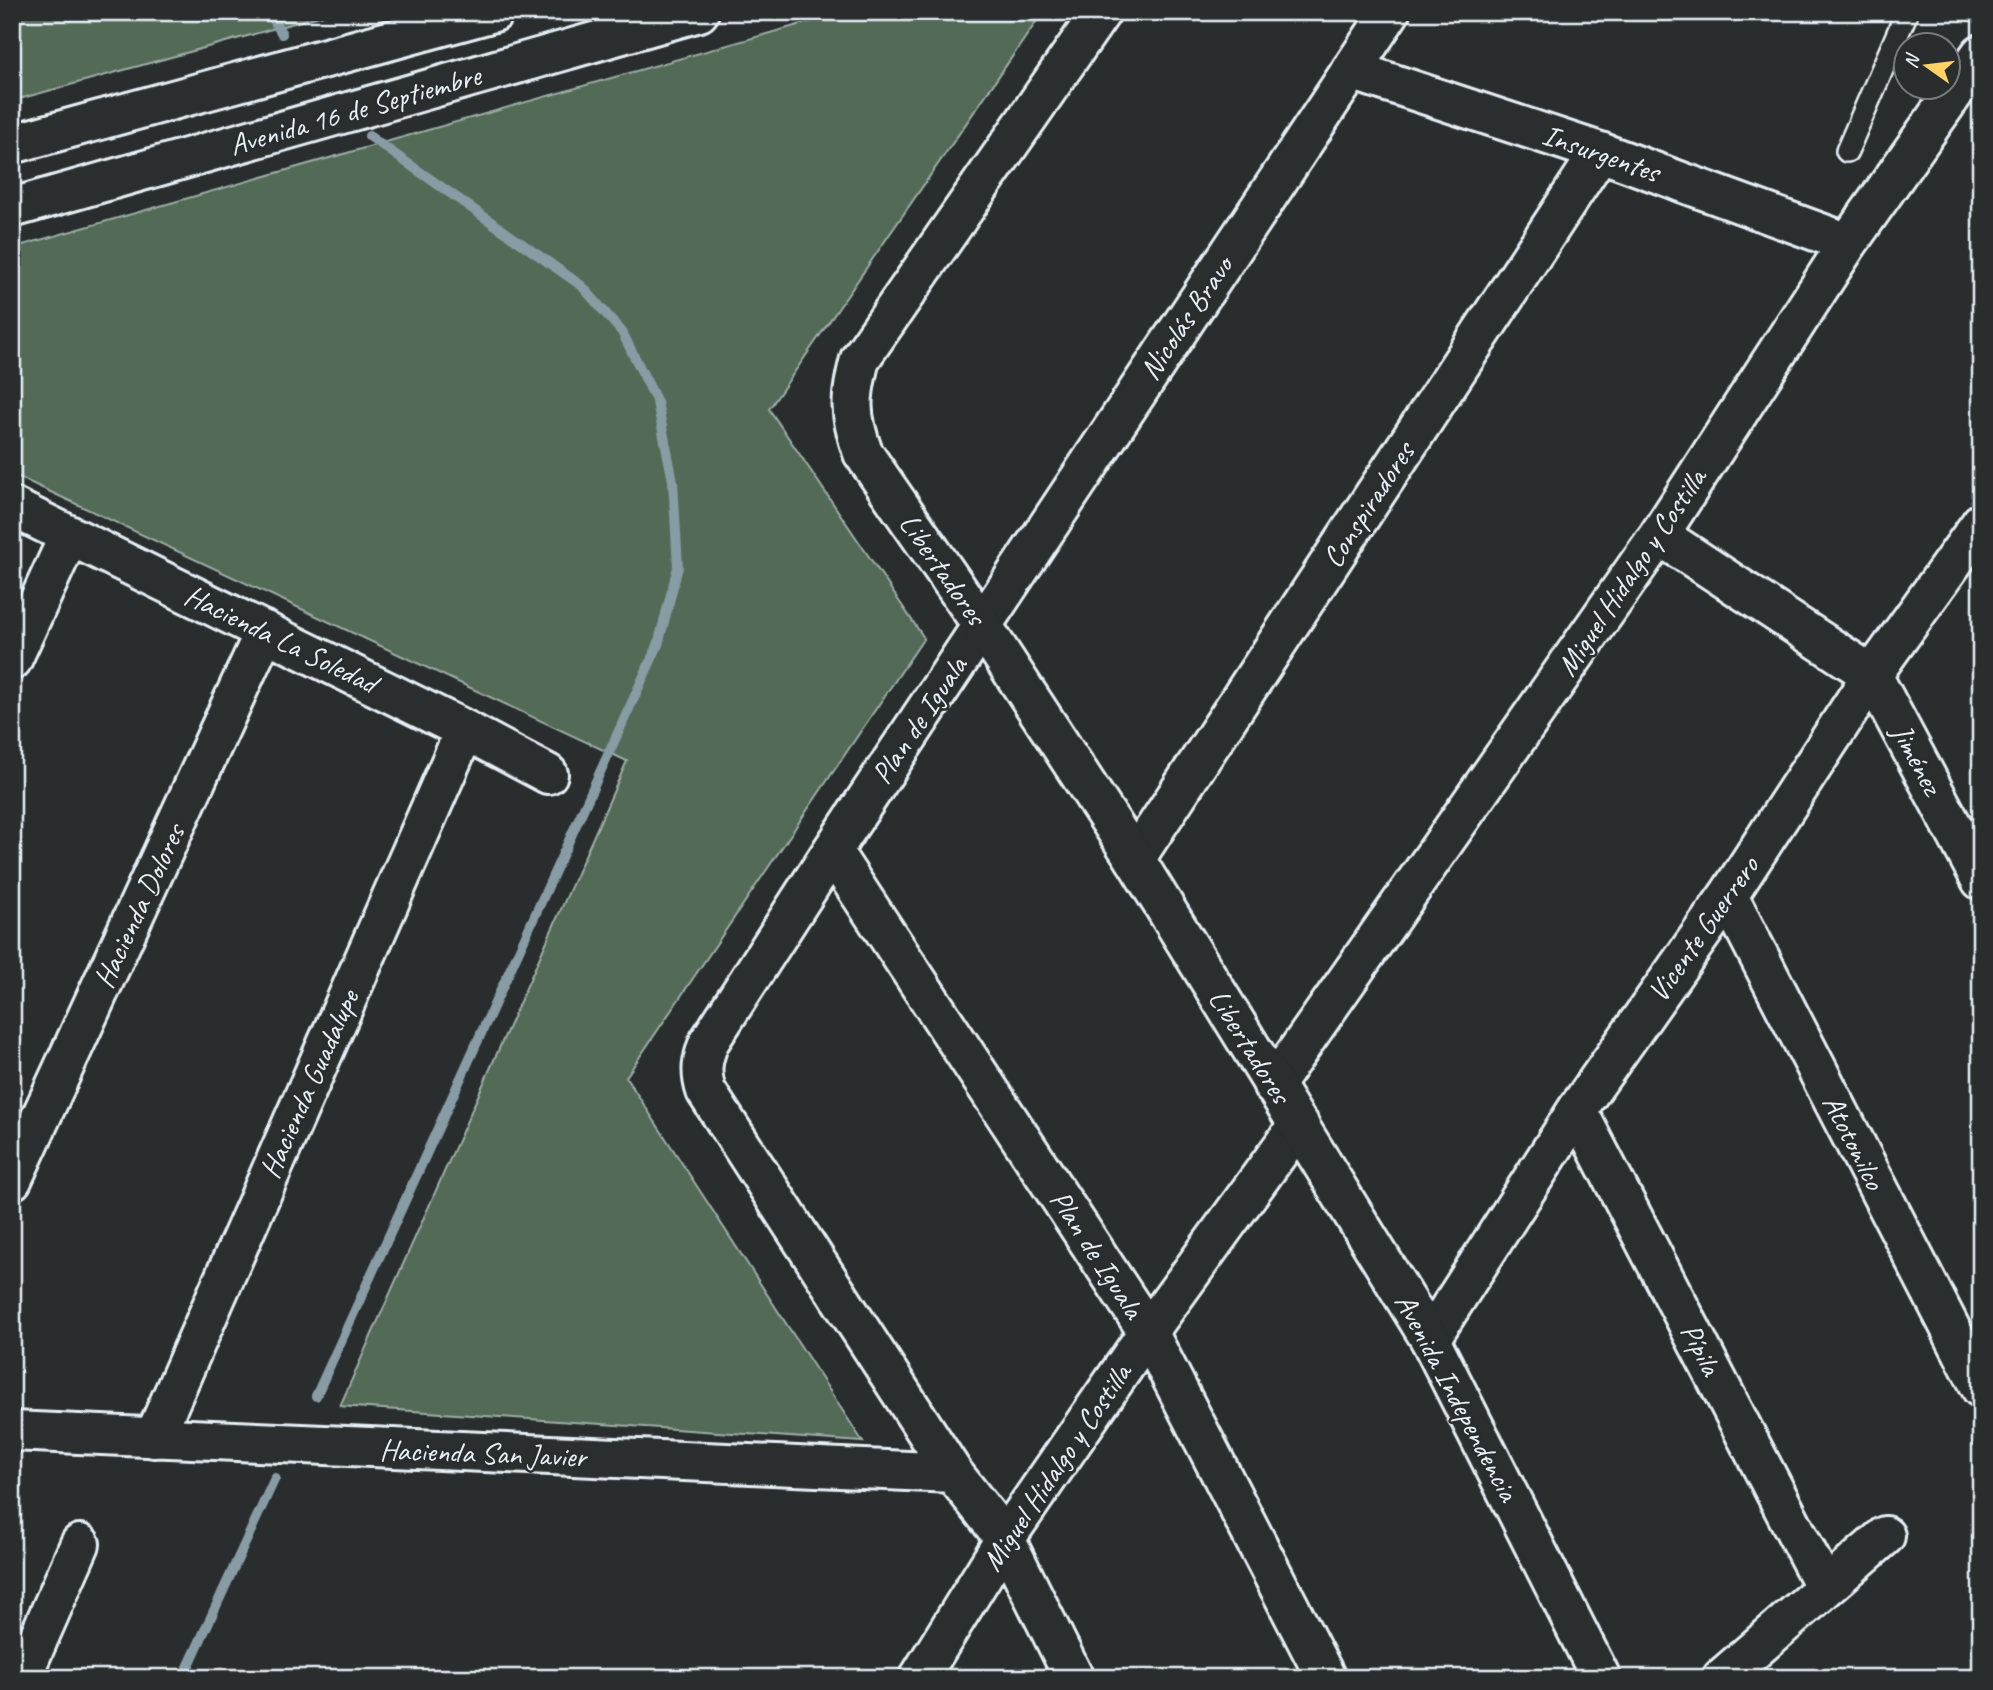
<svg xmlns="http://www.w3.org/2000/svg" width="1993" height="1690" viewBox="0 0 1993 1690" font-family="Caveat,sans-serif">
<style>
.green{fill:#526a57;stroke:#9daea8;stroke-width:2}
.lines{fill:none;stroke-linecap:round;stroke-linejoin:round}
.stream{stroke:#879ca4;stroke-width:10}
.lane-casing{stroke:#e8f1f8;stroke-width:26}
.street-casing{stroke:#e8f1f8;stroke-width:44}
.secondary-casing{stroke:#e8f1f8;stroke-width:44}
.lane{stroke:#2a2d2e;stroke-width:21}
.street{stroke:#2a2d2e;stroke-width:38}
.secondary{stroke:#2a2d2e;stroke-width:38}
.labels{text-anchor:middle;stroke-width:5;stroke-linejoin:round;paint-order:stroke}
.street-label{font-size:30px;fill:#e8f1f8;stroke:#2a2d2e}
</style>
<rect width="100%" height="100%" fill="#2a2d2e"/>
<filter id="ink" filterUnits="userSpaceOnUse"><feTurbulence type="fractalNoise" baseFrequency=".0143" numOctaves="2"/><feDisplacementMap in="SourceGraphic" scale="14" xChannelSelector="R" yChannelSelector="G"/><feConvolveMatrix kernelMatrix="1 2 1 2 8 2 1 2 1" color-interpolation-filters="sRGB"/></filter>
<g filter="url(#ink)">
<path class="green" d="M12 12H334L12 101Z
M844 12H1043L769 409 924 638 626 1077 863 1442 340 1406 627 761 12 474V248Z"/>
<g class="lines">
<path class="stream" d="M269 12 282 34
M316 1396 658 645 678 567 673 481 657 402 622 332 582 286 369 136
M183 1678 275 1478"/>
<g class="lane-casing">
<path id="lane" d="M1847 151 1907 12"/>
</g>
<g class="street-casing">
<path id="street" d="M1351 70 1600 152 1848 243
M12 507 465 730 548 774
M1659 535 1872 675 1981 880
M12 660 69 536
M832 851 1148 1332 1326 1678
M1135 859 1600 152
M1728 896 1981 1388
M1273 1086 1659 535 1848 243 1981 54
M1577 1110 1825 1588
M12 1180 265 631
M1430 1339 1577 1110 1728 896 1872 675 1981 523
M12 1431 953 1473
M154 1438 465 730
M21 1678 80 1544
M919 1678 1005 1539 1148 1332 1299 1124
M1074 1678 1005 1539 953 1473 706 1091C700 1072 702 1060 709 1042L832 851 1390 12
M1722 1678 1885 1536"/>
</g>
<g class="secondary-casing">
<path id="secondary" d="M1101 12 860 359C850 398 849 414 863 453L982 625 1135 859 1430 1339 1601 1678
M12 144 494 12
M12 208 699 12"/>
</g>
<use href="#lane" class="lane"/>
<use href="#street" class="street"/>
<use href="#secondary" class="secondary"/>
</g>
</g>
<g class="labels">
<g class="street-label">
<text transform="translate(355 110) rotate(-16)" y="10">Avenida 16 de Septiembre</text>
<text transform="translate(1601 153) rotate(19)" y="10">Insurgentes</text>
<text transform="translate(1186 318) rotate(-56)" y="10">Nicolás Bravo</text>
<text transform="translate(1368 505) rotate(-57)" y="10">Conspiradores</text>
<text transform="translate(943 569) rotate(55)" y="10">Libertadores</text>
<text transform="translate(1631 572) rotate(-56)" y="10">Miguel Hidalgo y Costilla</text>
<text transform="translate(281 639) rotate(26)" y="10">Hacienda La Soledad</text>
<text transform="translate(919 720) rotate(-56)" y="10">Plan de Iguala</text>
<text transform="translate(1917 759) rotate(62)" y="10">Jiménez</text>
<text transform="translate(139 906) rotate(-65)" y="10">Hacienda Dolores</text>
<text transform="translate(1703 929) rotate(-55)" y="10">Vicente Guerrero</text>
<text transform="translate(1250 1046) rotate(58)" y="10">Libertadores</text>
<text transform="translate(309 1084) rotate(-66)" y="10">Hacienda Guadalupe</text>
<text transform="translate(1854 1142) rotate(63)" y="10">Atotonilco</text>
<text transform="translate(1097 1254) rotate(57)" y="10">Plan de Iguala</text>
<text transform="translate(1701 1349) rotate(63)" y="10">Pípila</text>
<text transform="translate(1457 1397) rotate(62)" y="10">Avenida Independencia</text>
<text transform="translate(483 1453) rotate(2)" y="10">Hacienda San Javier</text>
<text transform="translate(1056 1467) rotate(-56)" y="10">Miguel Hidalgo y Costilla</text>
</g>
</g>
<rect width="1993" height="1690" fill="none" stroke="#2a2d2e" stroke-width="42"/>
<rect x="21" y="21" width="1951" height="1648" fill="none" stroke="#e8f1f8" stroke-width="2.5" filter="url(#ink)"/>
<g transform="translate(1927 66) rotate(284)"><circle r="33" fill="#2a2d2e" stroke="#767b7f" stroke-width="2"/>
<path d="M0-5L12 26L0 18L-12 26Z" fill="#ffd166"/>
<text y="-10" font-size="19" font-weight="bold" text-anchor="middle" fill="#e8f1f8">N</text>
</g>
</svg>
